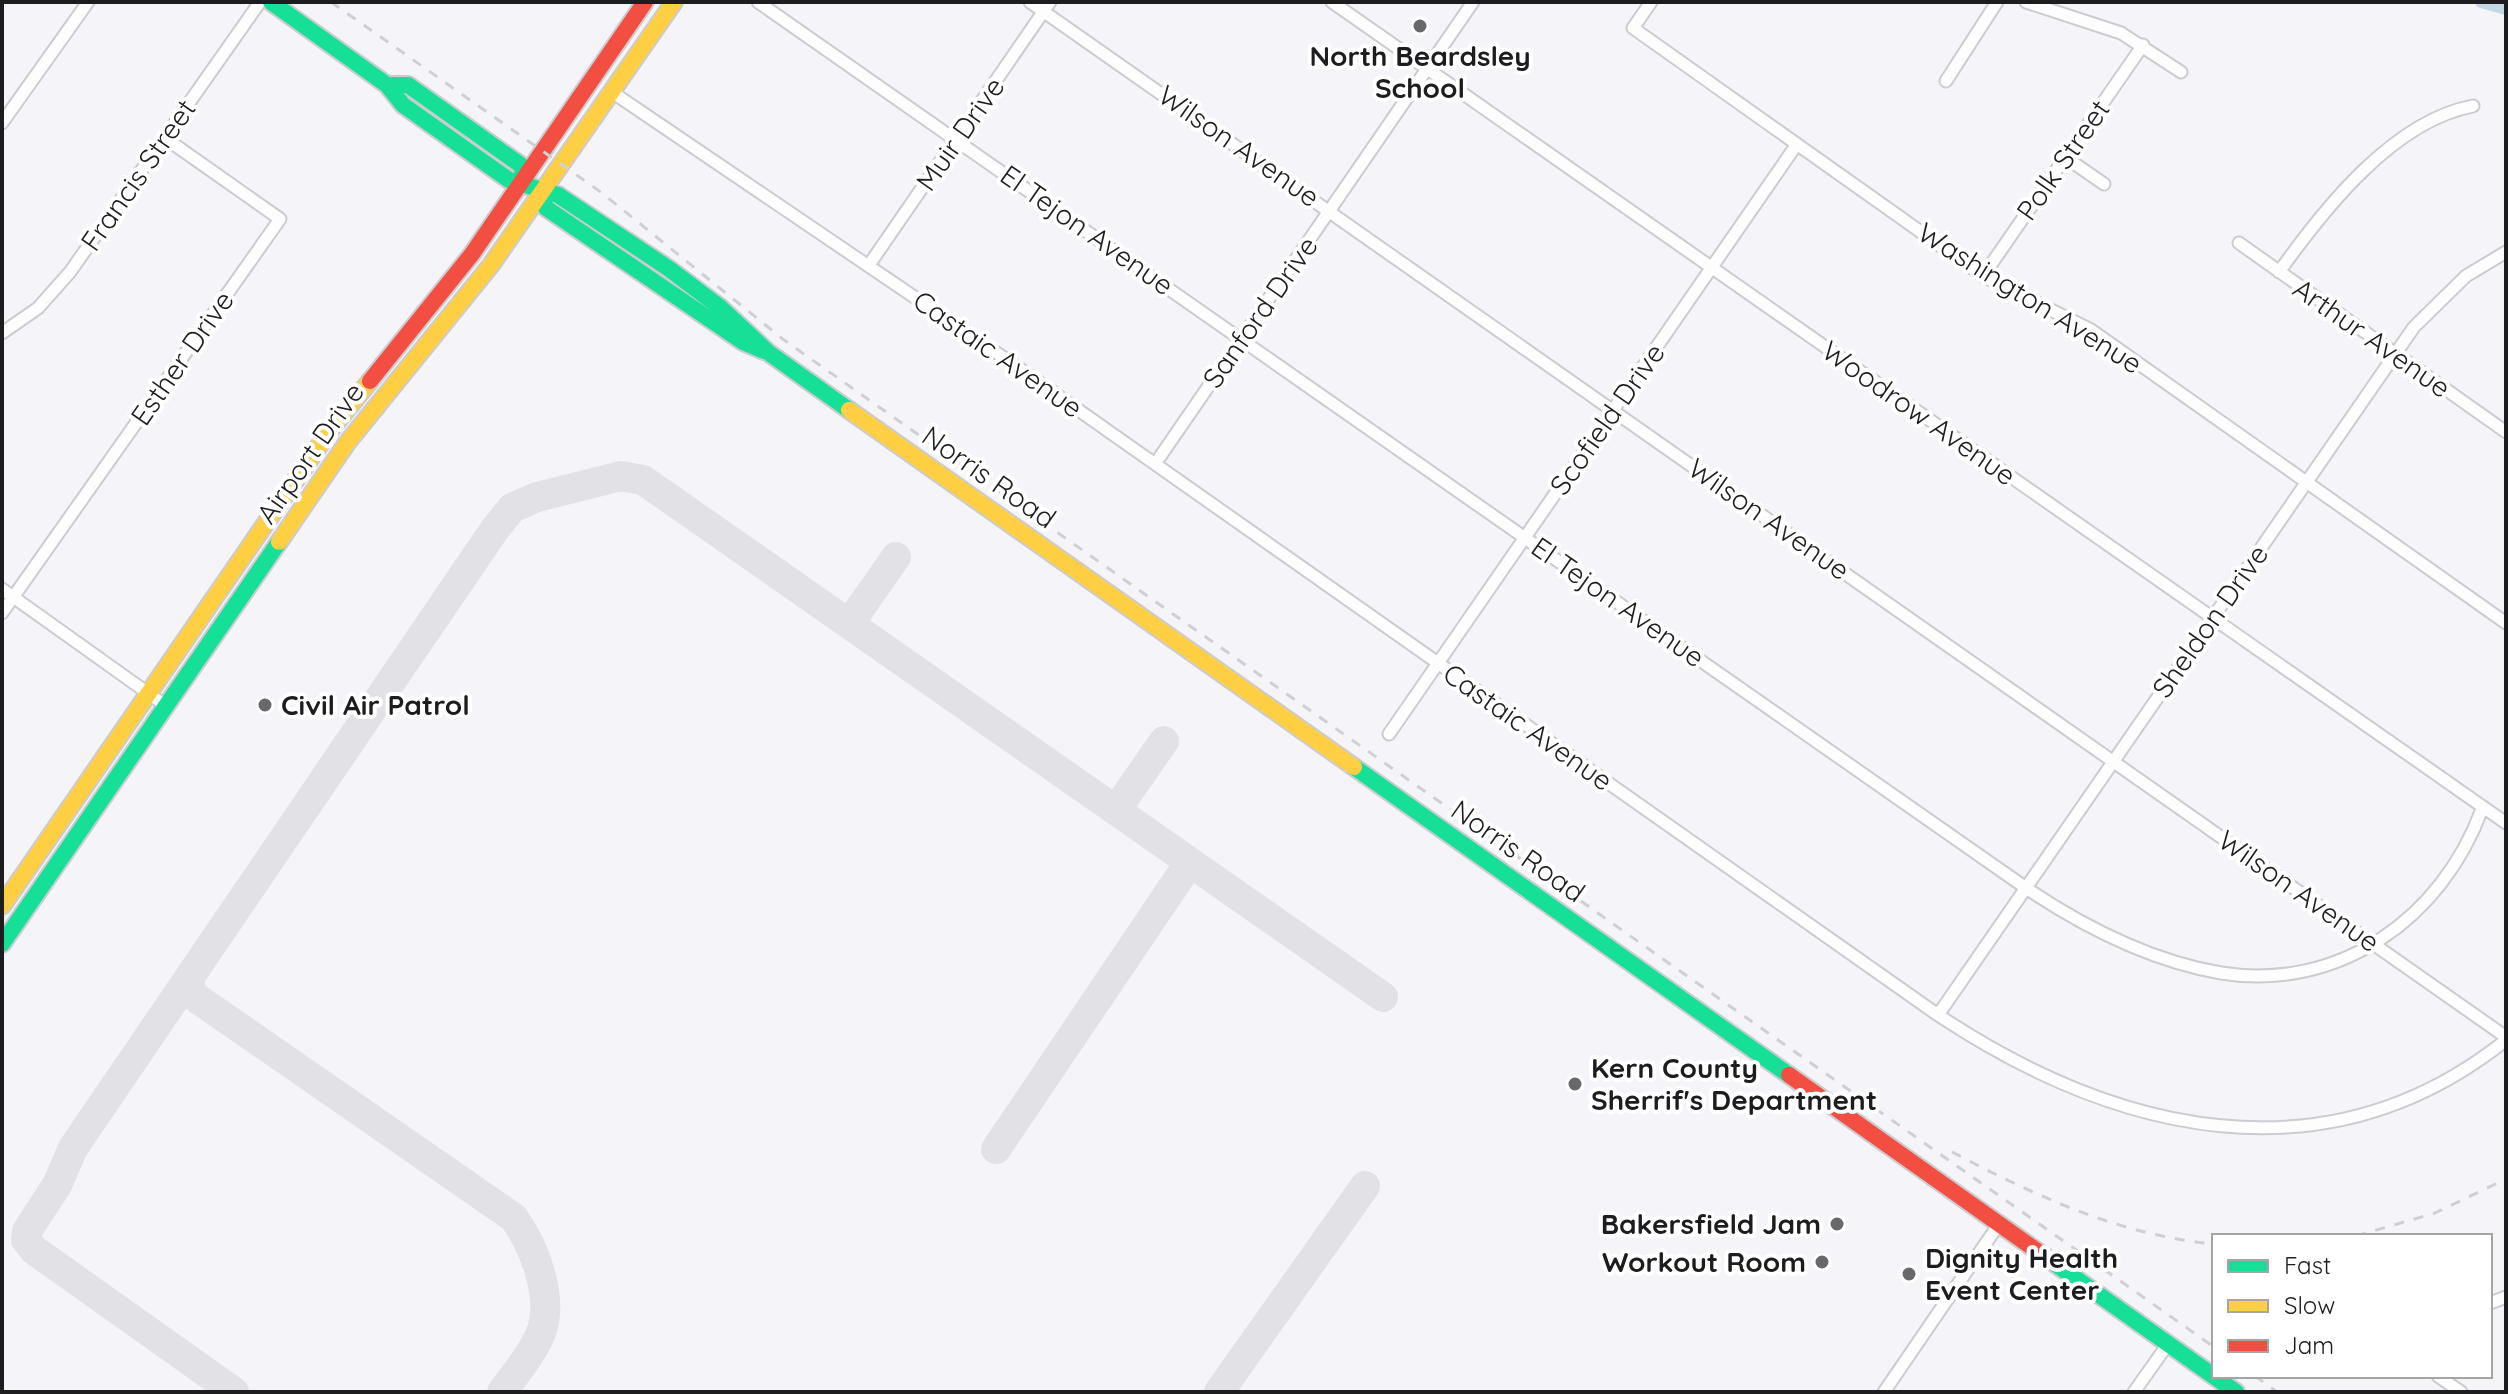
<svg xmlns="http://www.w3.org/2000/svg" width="2508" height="1394" viewBox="0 0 2508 1394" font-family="Quicksand,sans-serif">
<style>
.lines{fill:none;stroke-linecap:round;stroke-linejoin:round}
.canal{stroke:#c4d9e8;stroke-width:12}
.taxiway{stroke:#e2e2e6;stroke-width:30}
.street-casing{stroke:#ccccd0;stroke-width:15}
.fast-casing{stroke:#ccccd0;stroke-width:20}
.slow-casing{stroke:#ccccd0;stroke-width:20}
.jam-casing{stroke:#ccccd0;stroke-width:20}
.street{stroke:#fdfdfe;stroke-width:11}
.fast{stroke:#16e098;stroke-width:16}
.slow{stroke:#ffcf43;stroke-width:16}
.jam{stroke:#f24e42;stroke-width:16}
.rail{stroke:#d0d0d2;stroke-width:3;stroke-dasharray:10 10;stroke-linecap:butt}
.poi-dot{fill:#68686c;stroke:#fff;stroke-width:3}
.labels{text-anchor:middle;stroke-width:8;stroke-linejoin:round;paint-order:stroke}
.poi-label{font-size:28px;font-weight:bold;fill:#1d1d20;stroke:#fff;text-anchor:start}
.street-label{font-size:28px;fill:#1d1d20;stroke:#fff}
</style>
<rect width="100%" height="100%" fill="#f4f4f9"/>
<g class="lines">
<path class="canal" d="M2481 2 2506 9"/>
<path class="taxiway" d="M849 624 896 557
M1116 810 1164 741
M190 978V991L198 999 514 1218C535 1248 555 1299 540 1335 531 1356 515 1374 502 1392
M996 1149 1190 862
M234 1392 34 1250 26 1240 27 1231 57 1185 73 1148 495 529 512 508 537 497 621 476 643 480 1383 997
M1219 1392 1365 1186"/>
<g class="street-casing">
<path id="street" d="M758 2 2026 888C2084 927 2151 961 2221 973 2339 992 2442 918 2482 809
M1030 2 2506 1037
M1332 2 2506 823
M1651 2 1633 28 1983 276 2091 330 2506 623
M2026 2 2121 33 2181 72
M1946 81 1997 2
M612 92 1013 364 1938 1015C2116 1133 2325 1184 2506 1040
M2 123 88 2
M2065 157 2104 184
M2239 243 2506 432
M869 265 1050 2
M2279 272C2324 209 2393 121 2473 106
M1983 276 2143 45
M2 333 38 308 70 272 260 2
M1155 464 1473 2
M2 589 166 706
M2 613 280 219 165 138
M1389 734 1797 144
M1938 1015 2414 327 2466 276 2506 252
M2490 1303 2506 1297
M2438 1376 2461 1392
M1884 1392 1999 1224
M2134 1392 2168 1344"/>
</g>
<g class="fast-casing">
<path id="fast" d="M271 2 387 85 403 105 509 180 558 195 668 268 721 308 769 353 849 410
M387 85H408L522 166 523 182
M541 195 546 208 743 342 764 351
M1354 767 1789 1075
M2 944 279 542
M2054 1263 2236 1392"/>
</g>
<g class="slow-casing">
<path id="slow" d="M849 410 1354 767
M279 542 347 443 491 265 674 2
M2 906 328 433 370 381"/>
</g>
<g class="jam-casing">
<path id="jam" d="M370 381 472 254 645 2
M1789 1075 2054 1263"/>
</g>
<use href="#street" class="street"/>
<use href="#fast" class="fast"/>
<use href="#slow" class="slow"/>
<use href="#jam" class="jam"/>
<path class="rail" d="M331 2 602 193 784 340 2214 1347
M1952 1152C2036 1196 2119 1235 2214 1244
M2356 1236 2435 1213 2506 1179
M2255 1376 2277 1392"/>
</g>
<g class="poi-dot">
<circle cx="1420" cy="26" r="8"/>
<circle cx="265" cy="705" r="8"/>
<circle cx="1575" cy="1084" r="8"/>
<circle cx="1837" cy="1224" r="8"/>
<circle cx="1822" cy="1262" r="8"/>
<circle cx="1909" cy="1274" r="8"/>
</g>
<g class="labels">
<g class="poi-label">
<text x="1420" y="66" text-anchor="middle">North Beardsley<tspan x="1420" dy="32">School</tspan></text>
<text x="281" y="715">Civil Air Patrol</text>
<text x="1591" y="1078">Kern County<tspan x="1591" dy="32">Sherrif's Department</tspan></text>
<text x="1821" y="1234" text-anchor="end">Bakersfield Jam</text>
<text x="1925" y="1268">Dignity Health<tspan x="1925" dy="32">Event Center</tspan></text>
<text x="1806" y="1272" text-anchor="end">Workout Room</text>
</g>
<g class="street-label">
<text transform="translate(960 134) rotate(-55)" y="10">Muir Drive</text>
<text transform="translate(1239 146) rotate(35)" y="10">Wilson Avenue</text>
<text transform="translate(2063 160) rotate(-55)" y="10">Polk Street</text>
<text transform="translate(138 175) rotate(-55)" y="10">Francis Street</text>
<text transform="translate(1087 230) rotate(35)" y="10">El Tejon Avenue</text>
<text transform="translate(2030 298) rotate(32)" y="10">Washington Avenue</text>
<text transform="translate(1260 312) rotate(-55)" y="10">Sanford Drive</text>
<text transform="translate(2372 338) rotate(35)" y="10">Arthur Avenue</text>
<text transform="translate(998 354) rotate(35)" y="10">Castaic Avenue</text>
<text transform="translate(182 358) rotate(-55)" y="10">Esther Drive</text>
<text transform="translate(1919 413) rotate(35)" y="10">Woodrow Avenue</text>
<text transform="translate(1607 419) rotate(-55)" y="10">Scofield Drive</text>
<text transform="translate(310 453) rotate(-55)" y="10">Airport Drive</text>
<text transform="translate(989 477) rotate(35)" y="10">Norris Road</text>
<text transform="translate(1769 519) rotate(35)" y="10">Wilson Avenue</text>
<text transform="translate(1618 602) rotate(35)" y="10">El Tejon Avenue</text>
<text transform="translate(2210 621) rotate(-55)" y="10">Sheldon Drive</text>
<text transform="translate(1528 727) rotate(35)" y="10">Castaic Avenue</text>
<text transform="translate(1518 851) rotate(35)" y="10">Norris Road</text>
<text transform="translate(2299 891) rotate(35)" y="10">Wilson Avenue</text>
</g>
</g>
<rect width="2508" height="1394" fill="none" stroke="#1d1d20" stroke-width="8"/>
<rect x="2212" y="1234" width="280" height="144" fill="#ffffff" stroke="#a5a5a6" stroke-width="2"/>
<rect x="2228" y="1260" width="40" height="12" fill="#16e098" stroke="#a5a5a6" stroke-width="2"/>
<text x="2284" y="1274" font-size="24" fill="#1d1d20">Fast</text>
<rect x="2228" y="1300" width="40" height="12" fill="#ffcf43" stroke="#a5a5a6" stroke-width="2"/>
<text x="2284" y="1314" font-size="24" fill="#1d1d20">Slow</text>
<rect x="2228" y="1340" width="40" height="12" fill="#f24e42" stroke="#a5a5a6" stroke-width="2"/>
<text x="2284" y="1354" font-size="24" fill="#1d1d20">Jam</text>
</svg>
